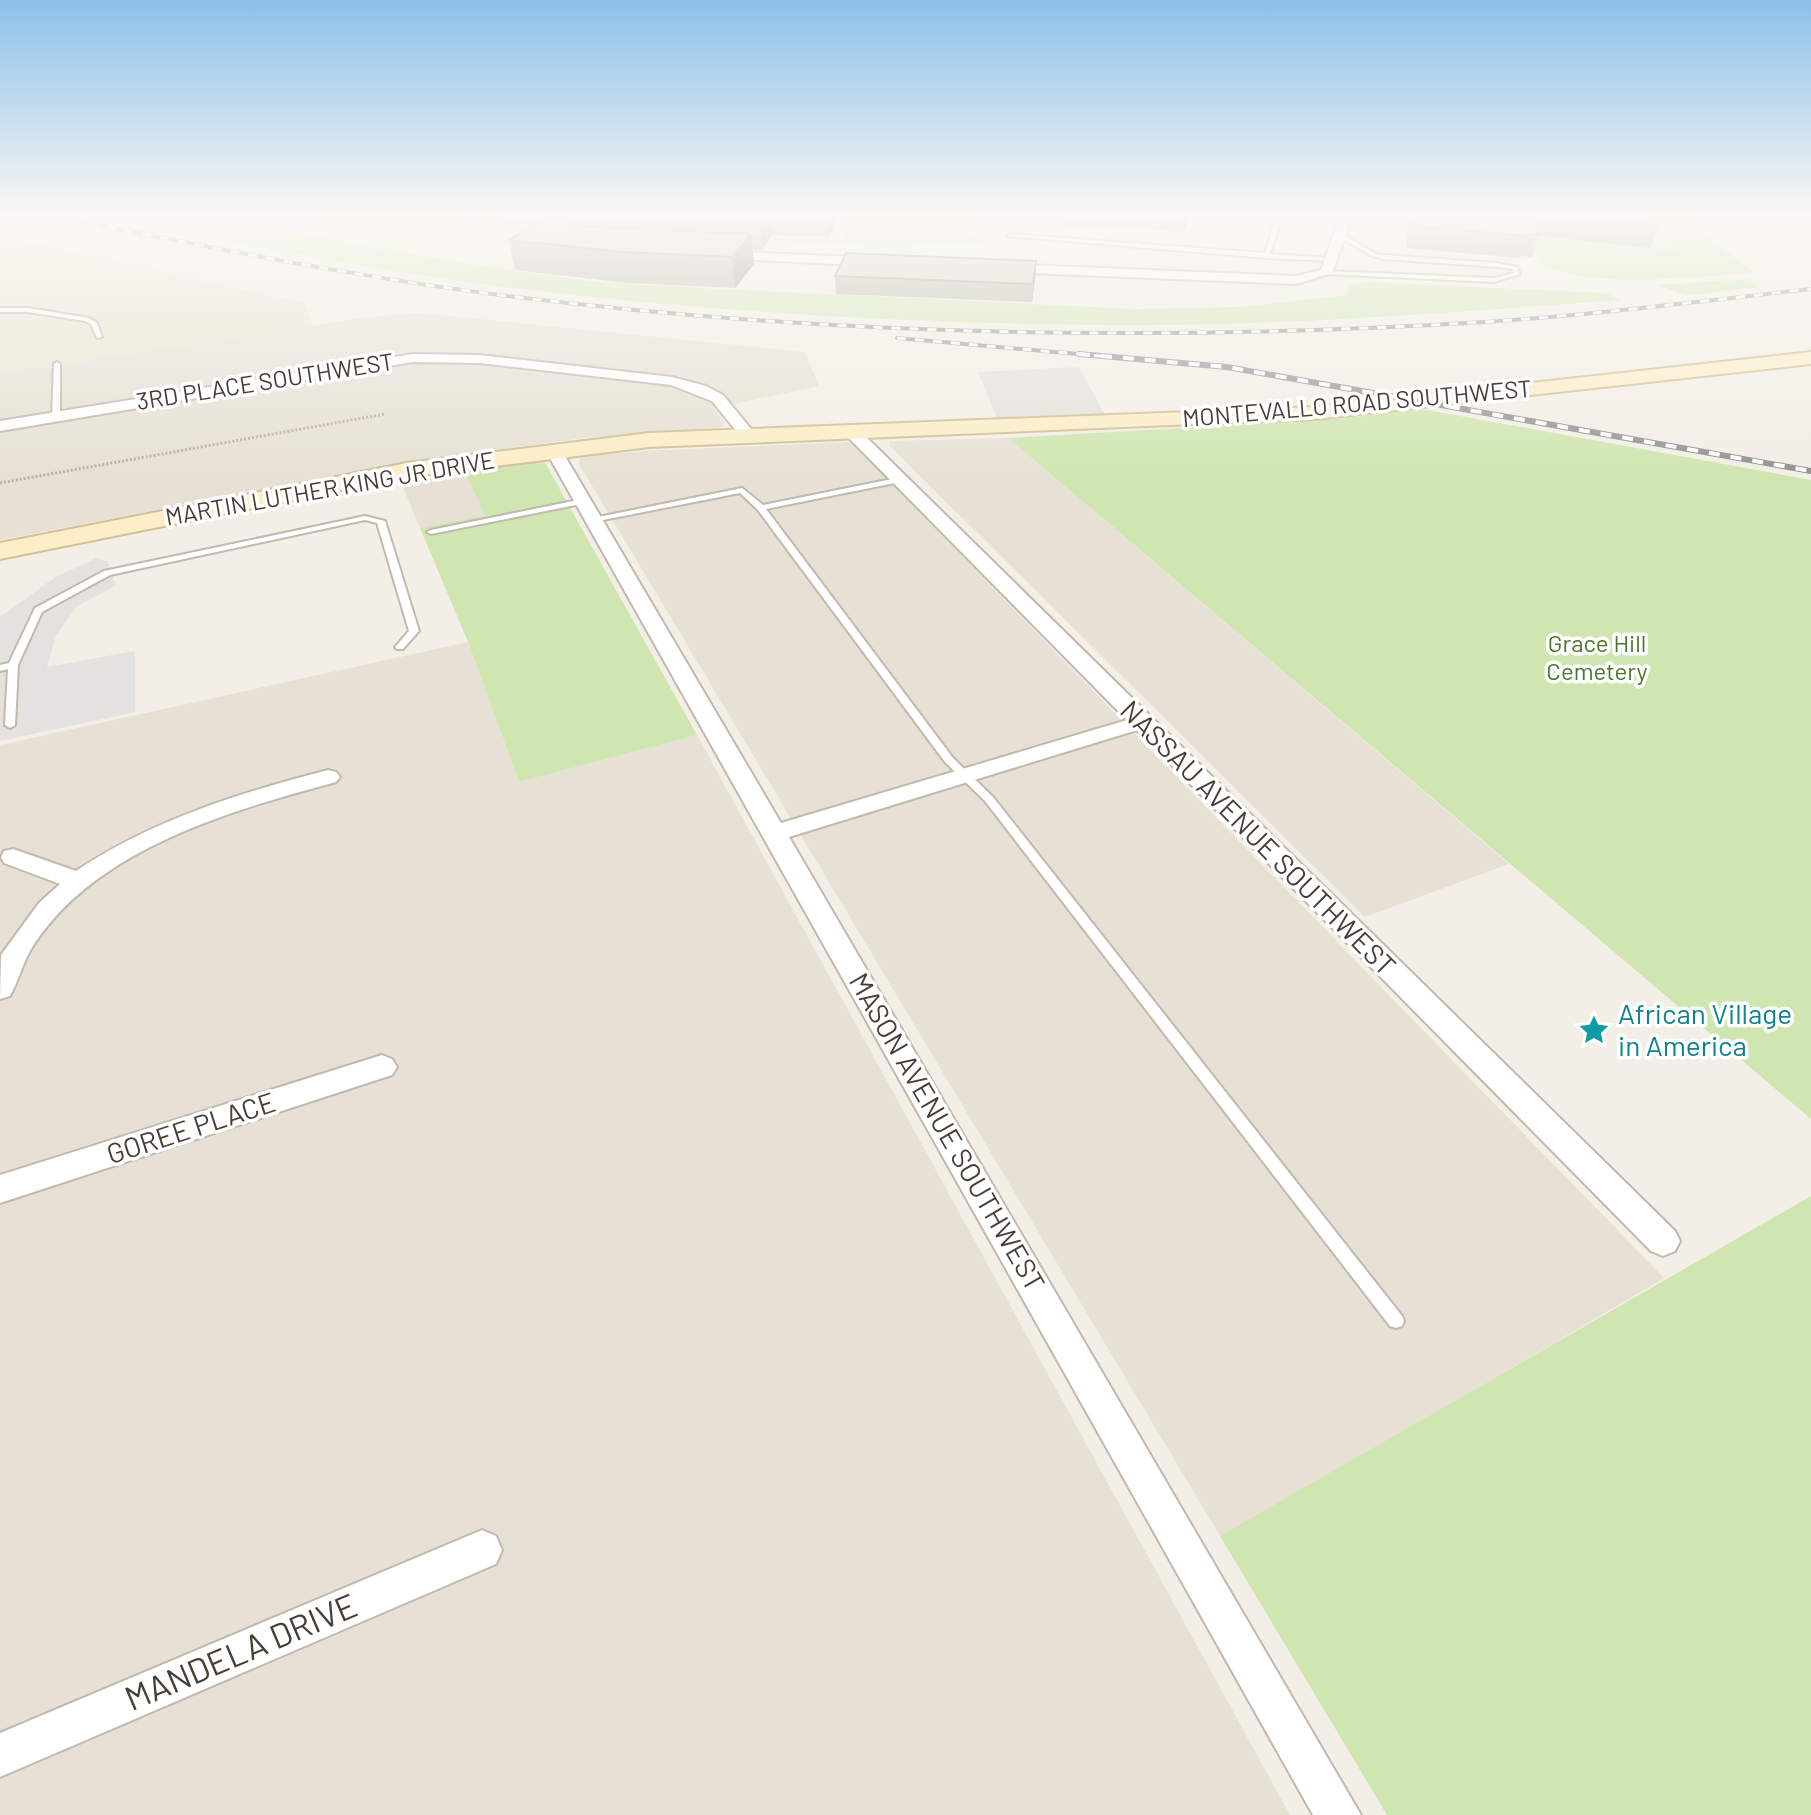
<svg xmlns="http://www.w3.org/2000/svg" width="1811" height="1815" viewBox="0 0 1811 1815" font-family="Barlow,sans-serif">
<style>
.residential{fill:#e7e1d5}
.industrial{fill:#e5e1dc}
.education{fill:#ece4d2}
.green{fill:#d0e6b1}
.parking{fill:#e4e2df}
.lines{fill:none;stroke-linecap:round;stroke-linejoin:round}
.lane-casing{stroke:#c1b9ad;stroke-width:4}
.street-casing{stroke:#c1b9ad;stroke-width:4}
.secondary-casing{stroke:#d1c198;stroke-width:4}
.path{stroke:#bfb29c;stroke-width:3;stroke-dasharray:2 2;stroke-linecap:butt}
.lane{fill:#fff;fill-rule:evenodd}
.street{fill:#fff;fill-rule:evenodd}
.secondary{fill:#fdeec8;fill-rule:evenodd}
.rail-far1-casing{stroke:#969696;stroke-width:4}
.rail-casing{stroke:#969696;stroke-width:6}
.rail-far1{stroke:#fff;stroke-width:3;stroke-dasharray:9;stroke-linecap:butt}
.rail{stroke:#fff;stroke-width:4;stroke-dasharray:11;stroke-linecap:butt}
.wall{fill:#b9b0a5}
.shaded-wall{fill:#969086}
.building{fill:#d7cdc0;stroke:#969086;stroke-width:2}
.labels{text-anchor:middle;stroke-width:7;stroke-linejoin:round;paint-order:stroke}
.far-street-label{font-size:24px;fill:#463f36;stroke:#fff}
.far-park-label{font-size:24px;fill:#4a762c;stroke:#fff}
.street-label{font-size:28px;fill:#463f36;stroke:#fff}
.culture-label{font-size:28px;fill:#0d838f;stroke:#fff;text-anchor:start}
.near-street-label{font-size:34px;fill:#463f36;stroke:#fff}
</style>
<rect width="100%" height="100%" fill="#f3efe7"/>
<path class="residential" d="M420 313 805 352 819 386 714 408 725 423 722 427 584 438 414 461 0 540V374L368 317Z
M1008 438 1509 864 1365 917 889 445 890 441Z
M851 442 1664 1278 1366 1454 1220 1536 579 464 580 457 643 451Z
M465 472 486 515 420 528 401 483Z
M468 642 519 782 697 735 1290 1815H0V745Z"/>
<path class="industrial" d="M1079 367 1105 415 997 418 978 372Z"/>
<path class="education" d="M0 238 23 241 304 303 313 326 0 374Z"/>
<path class="green" d="M222 216H387L389 219 732 235 720 240Z
M873 216H975L973 222 962 224V228L988 245 871 246 773 241 771 238 846 240 836 227 843 221Z
M1645 216H1682L1754 273C1686 276 1608 290 1543 266L1537 254 1440 228 1674 250 1656 223Z
M212 228 312 233 331 240 464 263 596 282 722 289 1136 309 1239 307 1347 295 1349 284 1370 282 1606 293 1621 300C1455 312 1288 326 1121 325 913 324 702 312 495 286 404 274 314 257 224 241L210 236 208 231Z
M1749 279 1758 287 1685 296 1658 285Z
M1422 409 1811 480V1119L1008 438 1337 419Z
M544 461 697 735 519 782 468 642 420 528 485 515 465 472Z
M1811 1196V1815H1387L1220 1536Z"/>
<path class="parking" d="M96 558 108 562 116 586 77 606 56 636 47 667 135 651V712L0 741V617L54 578Z"/>
<g class="lines">
<g class="lane-casing">
<path id="lane" d="M1276 216H1282L1270 254 1331 258 1333 261 1267 258 1007 236 1010 234 1265 253Z
M1338 234H1342L1376 254 1384 255 1496 263 1517 267 1520 274 1494 282 1324 274 1326 271 1494 278 1514 273 1513 269 1496 267 1384 259 1372 256 1338 236Z
M0 308H28L89 318 97 323 102 337 97 338 91 324 85 321 28 312H0Z
M57 362 60 364V417L56 419 52 417 54 364Z
M902 477 906 479 905 481 766 509 953 758 993 797 1402 1316 1404 1321 1402 1326 1396 1328 1390 1326 985 801 945 762 758 510 740 493 593 522 589 520 593 518 742 488 763 505Z
M583 499H586V503L431 534 427 532 431 530Z
M365 516 385 521 419 631 403 649H397L395 647 409 631 377 523 365 520 110 575 42 612 18 665 15 725 10 728 5 725 8 669 0 671V665L9 663 35 608 104 571Z"/>
</g>
<g class="street-casing">
<path id="street" d="M1340 216H1352L1332 273 1296 284 1003 272 997 268 1003 264 1296 276 1321 270Z
M720 251 876 258 882 262 876 266 716 258V252Z
M413 354 479 355 672 377 706 386 723 395 756 435 748 440 742 438 712 401 671 385 479 363 413 362 0 431V421Z
M854 429 860 431 1675 1231 1680 1241 1675 1251 1663 1256 1651 1251 1137 730 789 837 1361 1815H1313L546 451 554 446 562 451 781 823 1127 720 848 437V431Z
M328 770 336 772 340 777 336 782C229 811 91 850 30 951 22 965 18 982 10 996L0 999 1 955 39 903 60 884 4 863 1 857 4 851 13 849 76 871C153 820 239 793 328 770Z
M382 1055 392 1059 397 1067 392 1075 0 1203V1175Z
M482 1530 496 1536 502 1550 496 1564 0 1777V1733Z"/>
</g>
<g class="secondary-casing">
<path id="secondary" d="M1811 352V364L1315 419 649 447 407 477 0 559V543L407 463 649 433 1315 407Z"/>
</g>
<path class="path" d="M0 483 385 414"/>
<use href="#lane" class="lane"/>
<use href="#street" class="street"/>
<use href="#secondary" class="secondary"/>
<g class="rail-far1-casing">
<path id="rail-far1" d="M54 216C202 246 350 276 500 295 826 336 1156 342 1484 322 1593 315 1702 301 1811 289
M897 338 1101 356"/>
</g>
<g class="rail-casing">
<path id="rail" d="M1079 354 1227 367 1811 471"/>
</g>
<use href="#rail-far1" class="rail-far1"/>
<use href="#rail" class="rail"/>
</g>
<path class="wall" d="M388 216H863L859 219 839 218 829 237 772 235 762 250H752L754 264 735 288 627 283 515 270 509 240 534 225 389 218Z
M1021 216H1191L1183 232 1114 225 1111 229 1060 225V221Z
M1408 216H1655L1659 226 1651 248 1538 236 1532 257 1521 256 1520 258 1406 248Z
M835 276 1035 278 1032 302 836 294Z"/>
<path class="shaded-wall" d="M566 216H572L576 242 562 219Z
M763 216H770L772 235 762 250 760 221Z
M828 216H839L829 237Z
M1113 216H1115L1114 225 1111 229Z
M1185 216H1191L1183 232Z
M751 234 754 264 735 288 732 257Z
M1036 261 1035 278 1032 302 1033 284Z"/>
<path class="building" d="M549 216H566L562 219 571 226 751 234 732 257 623 252 509 240Z
M649 216H763L760 221Z
M1412 216H1536L1539 235 1527 234V236L1412 226Z
M1562 216H1655L1659 226Z
M846 253 1036 261 1033 284 835 276Z"/>
<linearGradient id="sky" x2="0" y2="1"><stop stop-color="#8dc0ea"/><stop offset="0.46" stop-color="#faf8f4"/><stop offset="1" stop-color="#faf8f4" stop-opacity="0"/></linearGradient>
<rect width="1811" height="470" fill="url(#sky)"/>
<defs>
<g id="sight-bare" transform="scale(2.4)"><path d="M0-6L1.8-2.2L6-1.7L2.9 1.2L3.7 5.4L0 3.3L-3.7 5.4L-2.9 1.2L-6-1.7L-1.8-2.2Z" fill="#0f9aa8" stroke="#fff" stroke-width="2.5" paint-order="stroke"/></g>
</defs>
<g fill-rule="evenodd">
<use href="#sight-bare" x="1594" y="1030"/>
</g>
<g class="labels">
<g class="far-street-label">
<text transform="translate(265 382) rotate(-9)" y="8">3RD PLACE SOUTHWEST</text>
<text transform="translate(1357 404) rotate(-5)" y="8">MONTEVALLO ROAD SOUTHWEST</text>
<text transform="translate(330 489) rotate(-10)" y="8">MARTIN LUTHER KING JR DRIVE</text>
</g>
<g class="far-park-label">
<text x="1597" y="652">Grace Hill<tspan x="1597" dy="28">Cemetery</tspan></text>
</g>
<g class="street-label">
<text transform="translate(1258 838) rotate(45)" y="10">NASSAU AVENUE SOUTHWEST</text>
<text transform="translate(191 1128) rotate(-18)" y="10">GOREE PLACE</text>
<text transform="translate(947 1132) rotate(60)" y="10">MASON AVENUE SOUTHWEST</text>
</g>
<g class="culture-label">
<text x="1618" y="1024">African Village<tspan x="1618" dy="32">in America</tspan></text>
</g>
<g class="near-street-label">
<text transform="translate(241 1652) rotate(-23)" y="12">MANDELA DRIVE</text>
</g>
</g>
</svg>
